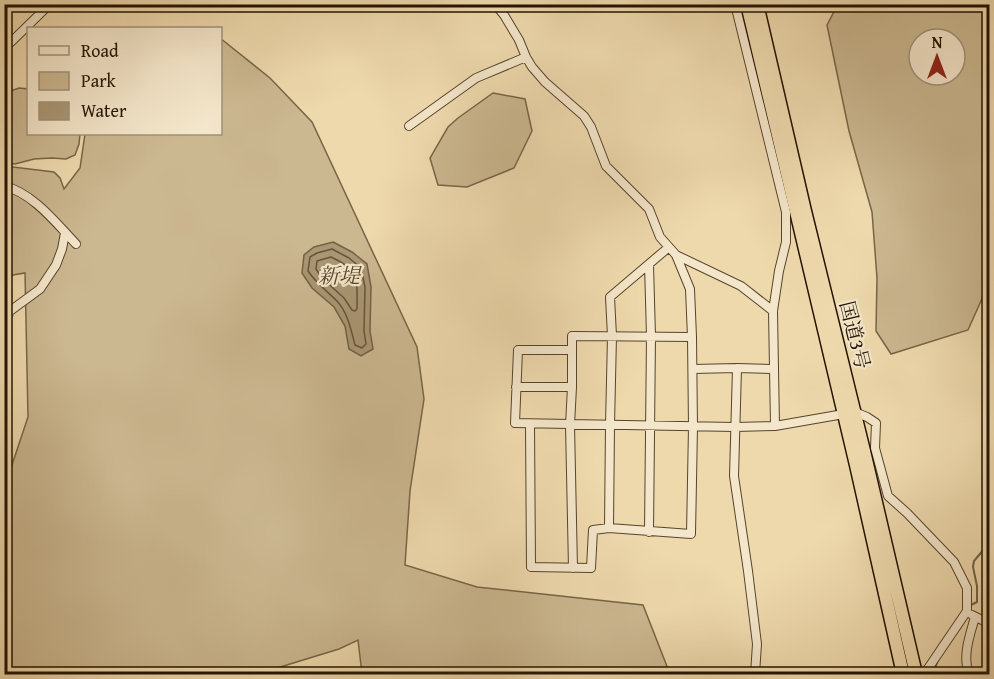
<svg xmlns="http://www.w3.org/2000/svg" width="994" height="679" viewBox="0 0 994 679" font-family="'Gentium Book Plus','Noto Serif JP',serif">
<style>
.green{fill:#cbb790;stroke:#776548;stroke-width:1.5;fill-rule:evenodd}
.water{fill:#a99673;stroke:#736245;stroke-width:1.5}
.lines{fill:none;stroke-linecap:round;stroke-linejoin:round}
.shore{stroke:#66543a;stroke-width:1.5}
.stream{stroke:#736245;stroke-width:2}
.minor-casing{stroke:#56442c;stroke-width:10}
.highway-casing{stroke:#231301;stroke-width:15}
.minor{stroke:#f4e6ca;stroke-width:8}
.highway{stroke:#eed9ad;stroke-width:12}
.labels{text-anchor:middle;stroke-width:4.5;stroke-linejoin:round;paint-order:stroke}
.street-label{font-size:20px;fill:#231301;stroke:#f4e6ca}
.water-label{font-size:21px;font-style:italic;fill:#59472f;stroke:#f4e6ca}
</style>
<rect width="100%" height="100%" fill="#eed9ad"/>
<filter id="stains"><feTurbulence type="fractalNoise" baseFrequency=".00333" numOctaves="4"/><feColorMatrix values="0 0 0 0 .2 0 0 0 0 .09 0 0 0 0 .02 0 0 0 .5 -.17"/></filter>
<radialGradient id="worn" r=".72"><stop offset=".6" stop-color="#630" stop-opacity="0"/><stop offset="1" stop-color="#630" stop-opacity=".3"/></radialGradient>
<path class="green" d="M838 4 989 5V283L968 330 891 354 876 331 877 278 872 212 849 131 827 25ZM919 39H955V75H919Z
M220 38 270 78 312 122 417 347 424 399 410 491 405 565 477 587 643 605 670 674H362L358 640 339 649 264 672 261 674H5V503L9 474 28 417 25 273 13 275 9 279 5 280V166L54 172 60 178 64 189 80 168 85 134H220Z
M19 88 28 89V134H80L79 144 75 155 66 159 52 158 34 159 15 164 5 163V93Z
M493 93 525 99 532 131 514 168 467 187 438 185 430 158 448 127 458 118Z"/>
<path class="water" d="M333 242 352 252 367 264 371 287 370 331 373 349 361 356 349 349 345 326 334 307 312 288 302 273 304 255 314 247Z"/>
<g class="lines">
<path class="shore" d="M332 249 349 258 361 268 365 287 364 331 366 344 362 348 355 345C351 330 348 313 337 301 327 291 316 283 308 271L310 257 317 253Z
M331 257C360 270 357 279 357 309L355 311 352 310 344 298 322 278 316 269 317 261Z"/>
<path class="stream" d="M969 606 977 602V586L973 567 974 561 990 542
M933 674 938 660"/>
<g class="minor-casing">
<path id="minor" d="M495 4 504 15 519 40 526 57 532 67 545 82 584 116 591 127 606 166 649 209 660 237 676 255 690 289 692 337 693 427 691 534 609 528 593 530 591 568 531 567 530 424
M735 4 786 212V242L779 271 773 311 775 426
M4 43H10L50 4
M409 126 476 78 526 57
M4 186C33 193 56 223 76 244
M676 255 741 286 773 311
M649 265 651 336 649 532
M4 323 10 311 40 289 56 265 62 249 65 233
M4 343V352
M572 350H518L515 423 735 427 775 426 855 412 867 417 876 423 875 448 888 496 907 513 954 562 967 588V611L927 670 919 674
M737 368 773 369
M693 369 737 368 734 476 748 571 757 644 755 674
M516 387H572
M609 528 610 425 612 336 610 297 669 247
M573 568 570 425 572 387V336L692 337
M972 615 990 624
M969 674C962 656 970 635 975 617"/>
</g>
<g class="highway-casing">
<path id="highway" d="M747 4 856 465 903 674
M757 4 805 211 864 451 916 674"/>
</g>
<use href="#minor" class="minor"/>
<use href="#highway" class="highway"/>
</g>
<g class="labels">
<g class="street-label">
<text transform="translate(855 335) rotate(76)" y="7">国道3号</text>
</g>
<g class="water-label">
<text x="339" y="283">新堤</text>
</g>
</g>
<rect width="994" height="679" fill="none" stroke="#eed9ad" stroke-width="24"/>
<rect x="6" y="6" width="982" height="667" fill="none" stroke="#231301" stroke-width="3"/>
<rect x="12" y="12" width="970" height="655" fill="none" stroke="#231301" stroke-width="1.5"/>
<rect x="27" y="27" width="195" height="108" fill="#f4e6ca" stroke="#a0927a" stroke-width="1.5"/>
<rect x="39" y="46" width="30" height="9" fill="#f4e6ca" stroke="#a0927a" stroke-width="1.5"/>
<text x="81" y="57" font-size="18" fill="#231301">Road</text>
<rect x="39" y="72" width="30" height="18" fill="#cbb790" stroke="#a0927a" stroke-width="1.5"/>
<text x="81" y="87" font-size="18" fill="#231301">Park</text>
<rect x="39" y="102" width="30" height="18" fill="#a99673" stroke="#a0927a" stroke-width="1.5"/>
<text x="81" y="117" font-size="18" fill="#231301">Water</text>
<g transform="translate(937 57)"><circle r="28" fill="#f4e6ca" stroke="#a0927a" stroke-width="1.5"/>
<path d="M0-4.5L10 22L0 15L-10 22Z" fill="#8f2418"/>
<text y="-9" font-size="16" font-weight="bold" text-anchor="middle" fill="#231301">N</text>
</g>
<rect width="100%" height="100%" filter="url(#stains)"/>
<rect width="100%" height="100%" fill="url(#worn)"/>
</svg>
